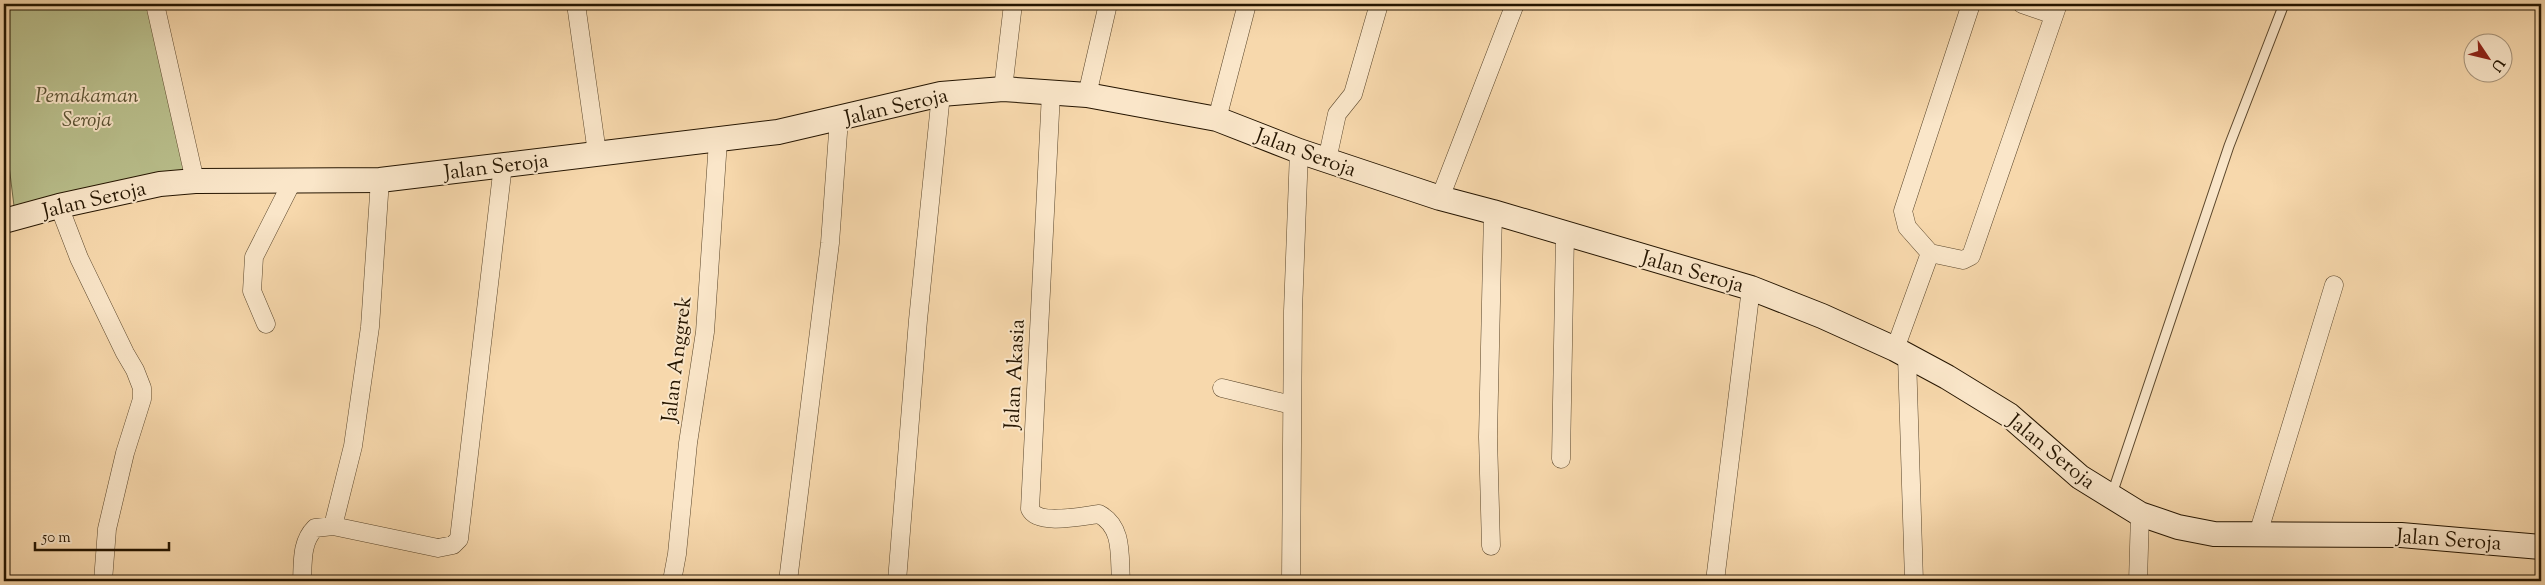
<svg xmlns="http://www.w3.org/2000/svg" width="2545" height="585" viewBox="0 0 2545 585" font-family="'Sorts Mill Goudy',serif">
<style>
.green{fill:#b9bf8c;stroke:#6f6a46}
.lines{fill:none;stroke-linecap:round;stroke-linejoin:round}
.lane-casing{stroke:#5a462b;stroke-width:11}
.street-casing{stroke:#5a462b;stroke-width:19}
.secondary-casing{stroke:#251500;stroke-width:26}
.lane{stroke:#fae6c9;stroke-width:9}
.street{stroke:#fae6c9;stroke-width:18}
.secondary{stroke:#fae6c9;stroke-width:24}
.labels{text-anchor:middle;stroke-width:4;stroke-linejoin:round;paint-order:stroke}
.park-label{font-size:21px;font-style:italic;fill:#595031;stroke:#fae6c9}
.street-label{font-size:21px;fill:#251500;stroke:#fae6c9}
</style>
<rect width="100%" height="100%" fill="#f7d8ac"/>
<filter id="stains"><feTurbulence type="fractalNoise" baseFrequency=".004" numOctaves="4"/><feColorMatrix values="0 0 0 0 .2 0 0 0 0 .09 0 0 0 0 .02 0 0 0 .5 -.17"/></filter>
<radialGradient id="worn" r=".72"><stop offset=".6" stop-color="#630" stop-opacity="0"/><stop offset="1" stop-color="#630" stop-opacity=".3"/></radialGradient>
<path class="green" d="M4 4H148L187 177 15 214 4 125Z"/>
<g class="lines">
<g class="lane-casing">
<path id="lane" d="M2112 494 2229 146 2284 4"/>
</g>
<g class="street-casing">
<path id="street" d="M155 4 195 181
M576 4 597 153
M2022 4 2054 15
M1003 89 1013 4
M1051 93 1030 509C1038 526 1082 516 1099 514 1124 527 1119 557 1121 581
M1087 95 1108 4
M1217 119 1247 4
M1327 160 1337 114 1353 94 1379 4
M1440 198 1515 4
M59 206 79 258 125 353 135 370 142 388V399L125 453 107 529 103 581
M1930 253 1963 260 1971 256 2058 4
M266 324 252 291 254 257 293 180
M1895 349 1930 253 1907 227 1903 211 1971 4
M1907 356 1914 581
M1222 388 1292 405
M1561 459 1565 233
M333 526 353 446 370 327 380 180
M2258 534 2334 285
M1491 546 1488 437 1493 212
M302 581C303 562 301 542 315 528L333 526 438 548 453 545 459 539 503 165
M672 581 677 554 688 443 705 332 718 141
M788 581 830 243 839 119
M897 581 918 320 941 94
M1291 581 1293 311 1299 151
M1715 581 1751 288
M2138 581 2140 514"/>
</g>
<g class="secondary-casing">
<path id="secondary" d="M4 221 59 206 160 184 195 181 380 180 778 132 941 94 1003 89 1087 95 1217 119 1299 151 1440 198 1493 212 1751 288 1822 316 1895 349 1947 377 2009 415 2080 477 2140 514 2178 527 2214 534 2401 535 2541 547"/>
</g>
<use href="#lane" class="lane"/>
<use href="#street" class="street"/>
<use href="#secondary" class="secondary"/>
</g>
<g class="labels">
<g class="park-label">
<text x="87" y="102">Pemakaman<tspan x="87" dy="24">Seroja</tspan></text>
</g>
<g class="street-label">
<text transform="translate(896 106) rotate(-13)" y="7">Jalan Seroja</text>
<text transform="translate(1306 152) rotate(20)" y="7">Jalan Seroja</text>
<text transform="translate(496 166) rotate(-7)" y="7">Jalan Seroja</text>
<text transform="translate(94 199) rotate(-13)" y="7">Jalan Seroja</text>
<text transform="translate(1693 271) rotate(16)" y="7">Jalan Seroja</text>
<text transform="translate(676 359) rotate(-83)" y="7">Jalan Anggrek</text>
<text transform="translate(1014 374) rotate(-87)" y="7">Jalan Akasia</text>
<text transform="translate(2052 451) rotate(39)" y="7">Jalan Seroja</text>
<text transform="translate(2449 539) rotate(4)" y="7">Jalan Seroja</text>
</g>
</g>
<rect width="2545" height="585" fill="none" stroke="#f7d8ac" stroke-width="20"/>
<rect x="5" y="5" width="2535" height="575" fill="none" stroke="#251500" stroke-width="2.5"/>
<rect x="10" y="10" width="2525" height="565" fill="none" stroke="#251500"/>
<g transform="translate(2488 58) rotate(125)"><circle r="24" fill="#fae6c9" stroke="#a59279"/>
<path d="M0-4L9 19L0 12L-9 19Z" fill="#8f2418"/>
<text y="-8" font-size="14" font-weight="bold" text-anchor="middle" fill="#251500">U</text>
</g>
<path d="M35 542v8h134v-8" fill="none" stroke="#251500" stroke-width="2.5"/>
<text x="42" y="542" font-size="15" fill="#251500" stroke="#fae6c9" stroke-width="4" paint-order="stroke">50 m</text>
<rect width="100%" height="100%" filter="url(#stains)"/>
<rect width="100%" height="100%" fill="url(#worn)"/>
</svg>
